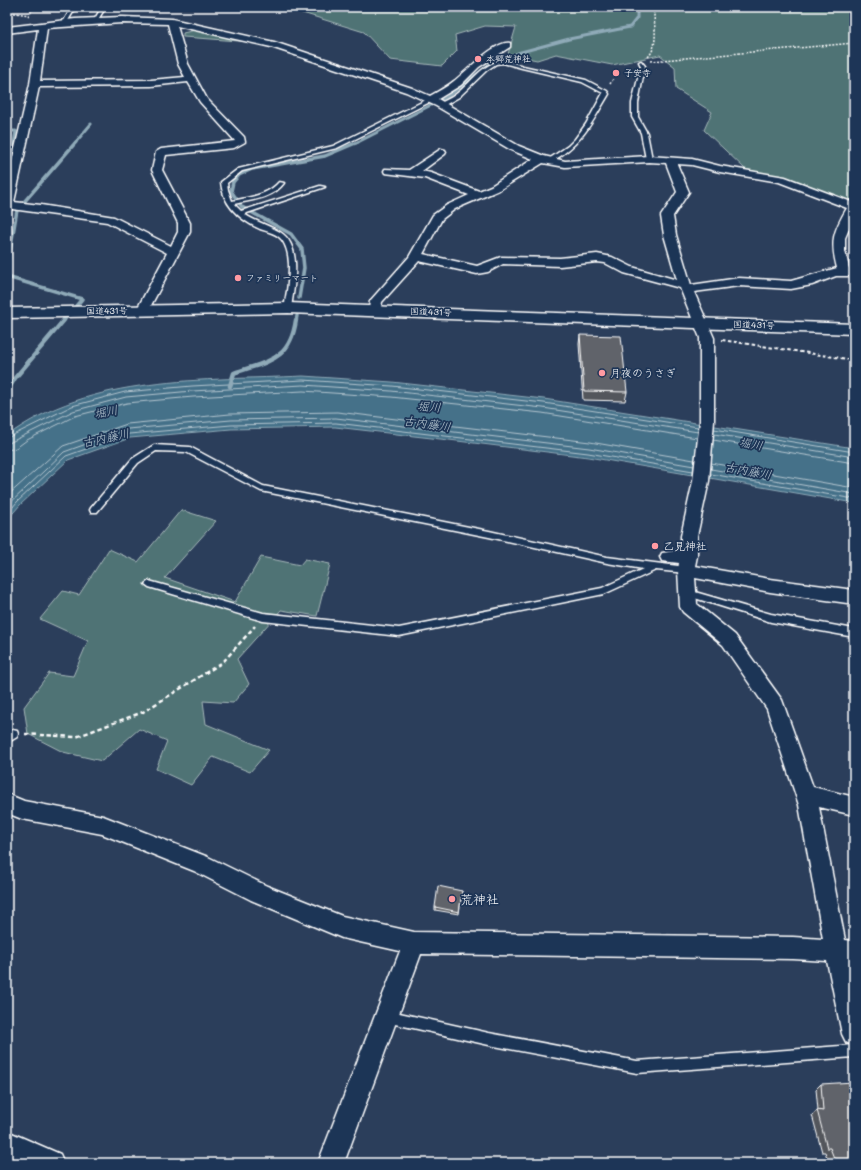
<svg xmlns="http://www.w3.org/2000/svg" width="861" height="1170" viewBox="0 0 861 1170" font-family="Mali,'Klee One',sans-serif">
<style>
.green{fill:#4f7375;stroke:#a7b9ba}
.water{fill:#457189;stroke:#8faab8}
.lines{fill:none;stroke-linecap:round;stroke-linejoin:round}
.shore{stroke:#b5c6d0;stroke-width:1}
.stream-far2{stroke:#8faab8;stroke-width:3}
.stream-far1{stroke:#8faab8;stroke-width:3.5}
.stream{stroke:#8faab8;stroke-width:4.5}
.service-casing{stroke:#fff;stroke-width:3}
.minor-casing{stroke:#fff;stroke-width:3}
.trunk-casing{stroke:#fff;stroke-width:3}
.path-far2{stroke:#fff;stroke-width:1.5;stroke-dasharray:2 1.5;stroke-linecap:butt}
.path-far1{stroke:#fff;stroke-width:2;stroke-dasharray:3.5 2.5;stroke-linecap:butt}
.path{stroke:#fff;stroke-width:2.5;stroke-dasharray:4.5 3;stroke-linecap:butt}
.service{fill:#1d3557;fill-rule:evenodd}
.minor{fill:#1d3557;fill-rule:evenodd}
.trunk{fill:#1d3557;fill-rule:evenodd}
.wall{fill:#53565c;stroke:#fff}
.building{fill:#61646b;stroke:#fff}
.poi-dot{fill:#ff9aa2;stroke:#1d3557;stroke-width:1.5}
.labels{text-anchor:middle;stroke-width:3.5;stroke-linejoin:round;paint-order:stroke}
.far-poi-label{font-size:9px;fill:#fff;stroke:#1d3557;text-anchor:start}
.far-street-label{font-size:9px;fill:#fff;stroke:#1d3557}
.poi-label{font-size:11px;fill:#fff;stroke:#1d3557;text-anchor:start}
.water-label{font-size:12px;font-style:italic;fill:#b5c6d0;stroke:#1d3557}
.near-poi-label{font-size:13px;fill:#fff;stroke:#1d3557;text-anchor:start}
</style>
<rect width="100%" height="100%" fill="#2b3e5b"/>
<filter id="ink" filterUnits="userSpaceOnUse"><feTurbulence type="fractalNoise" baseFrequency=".025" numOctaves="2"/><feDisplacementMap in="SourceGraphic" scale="8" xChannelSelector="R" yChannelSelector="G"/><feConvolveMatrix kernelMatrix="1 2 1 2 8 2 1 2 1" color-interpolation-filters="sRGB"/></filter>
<g filter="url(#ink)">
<path class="green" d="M283 7H854V204L802 183 745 169 704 130 712 112 676 89 675 67 660 55 612 65 556 54 537 60 508 54 516 27 485 26 455 35 457 51 442 66 390 60 364 32Z
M195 30 253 42 183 37V33Z
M181 510 216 521 165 578 235 602 261 557 300 565 305 559 330 564 317 616 281 610 237 659 249 684 233 703 203 701 206 724 269 750 250 772 213 757 191 785 156 769 167 741 139 729 102 761 63 752 28 734 24 707 49 673 73 676 88 641 40 619 63 591 79 595 109 549 138 562Z"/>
<path class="water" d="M303 376 392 382 544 399 854 448V503L588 457 449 440 335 427 231 429 130 438 68 460 20 505 7 520V436C90 374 205 381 303 376Z"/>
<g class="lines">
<path class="shore" d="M714 429 854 452
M714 434 854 457
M7 438 72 406 125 392 192 386 303 380 392 386 544 403 698 427
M713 440 854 463
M7 444 73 411 126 397 192 391 303 385 391 391 543 408 698 432
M7 450 16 448 27 440 75 416 127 403 193 397 303 391 391 397 542 413 697 438
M711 463 854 488
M711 469 854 494
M711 474 854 499
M7 496 63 446 127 424 230 414 337 412 590 442 694 460
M7 506 64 452 128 429 231 420 336 418 589 448 694 466
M7 514 17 502 66 456 129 434 231 425 336 423 588 453 693 471"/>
<path class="stream-far2" d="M7 131H16L14 143
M75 143 91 124
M356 143 447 97 490 64 521 52 569 39 630 27 637 18V7"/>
<path class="stream-far1" d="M7 174 14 142
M7 269 17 210 76 142
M7 277 82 299 63 321
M299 298 304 268 302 249 291 234 242 207 231 191 233 182 239 175 252 169 325 156 358 142
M296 321 297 316"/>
<path class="stream" d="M230 386 234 373C268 361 290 361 296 320
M7 391 15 378 64 320"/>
<g class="service-casing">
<path id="service" d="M72 7H76L66 24H62Z
M102 9 104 10 97 21 93 22 100 10Z
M503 60 523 66 586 80 607 91 609 94C591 124 582 144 551 162L546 161 568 146 575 139 586 124 603 93 582 82 522 68 503 63 496 64 487 70 459 97 443 106 438 105C443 101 450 99 455 95 473 82 480 65 503 60Z
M641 61 645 66 638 103V117L647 133 652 159 649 161 646 159 641 133 632 117V103L641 66 639 62Z
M430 98 433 100 432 101 337 148 242 171 227 183 228 190 232 201C249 197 267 196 279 182L284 183C272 199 252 200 234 204L241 211 320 186 325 187 244 214C256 222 268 225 280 232 303 246 294 286 291 308L288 310 286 309C284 304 286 297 287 291 289 275 292 254 282 240 277 233 268 232 260 229 240 220 223 205 221 182L238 169 333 146Z
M154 445 190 447 263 486 489 531 607 557 686 567 690 570 686 573 656 570 604 594 399 636 263 621 149 587 145 584 149 581 263 613 399 628 602 588 643 569 607 563 489 537 261 491 186 452 156 451 138 463 97 512H91L90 510 91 508 132 459Z
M688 590 771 614 854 629V637L771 622 685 595 683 593 685 591Z
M13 730 17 731 18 734 17 737 7 743V733Z
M386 1010 489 1033 637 1061 854 1045V1057L637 1073 489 1045 386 1022 382 1020 380 1016 382 1012Z"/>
</g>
<g class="minor-casing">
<path id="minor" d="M122 17 172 19 274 42 412 88 430 96C438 91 447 87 454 81 465 73 496 40 510 43V47L479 67 461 85 438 99 519 146 544 156 565 161 649 156 692 159 720 166 785 177 854 203V217L845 238V251L849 268H854V276H836L812 285 791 289 739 286 694 292 714 338V421L709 481 697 536V556L695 566 770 579 854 590V604L770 592 695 578 697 604 735 635 782 700 813 787 854 797V815L819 807 845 940 854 941V963H850L854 981V1046L846 1042 842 1034 827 961 793 959 421 954 344 1163H318L400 951 342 938 251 900 194 871 102 834 22 819 7 813V794L24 801 103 816 208 857 267 886 342 916 414 932 793 937 823 939 799 805 767 709 723 645 683 612 680 607 678 570 679 563 662 561 660 557 662 553 681 550V536L693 481 700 421V338L680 288 624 273 605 263 597 262 560 266 503 264 488 272 477 274 419 261 382 302 380 313H370L369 310 370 301 409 257 433 215 447 205 469 195 425 178 385 173 384 171 385 169 409 170 441 149 445 150 446 152 445 154 422 171 431 173 479 191 491 186 533 159 511 150 436 106 406 92 271 47 177 26 188 64 207 99 244 137 245 142 234 148 166 155 162 170 190 223V232L148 311 142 315 137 314 136 311 167 253 107 222 12 209 7 210V183L30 84 38 29 7 33V27L75 19ZM122 23 168 24 178 64 185 77 151 80 40 81 47 28ZM188 82 200 102 235 141 161 149 156 152 152 170 178 223V232L171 246 114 217 41 205 14 202 39 87 151 86ZM649 162 666 163 677 192 661 216 664 235 677 280 632 267 612 257 597 254 560 258 501 257 477 266 423 254 442 219 455 209 499 190 543 163 565 167ZM677 164 692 165 720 172 779 182 847 208C833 232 830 241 837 268L791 281 739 278 691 285 676 235 673 216 689 192Z
M7 1131 60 1154 64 1163H21L7 1157Z"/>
</g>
<g class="trunk-casing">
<path id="trunk" d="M288 303 854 324V334L288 313 7 318V308Z"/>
</g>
<path class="path-far2" d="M7 12 30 15
M28 16 35 7
M648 57C660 44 653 24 654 7
M651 61 854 43
M610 84 613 79"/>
<path class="path-far1" d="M722 340 854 360"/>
<path class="path" d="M25 734 76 737 143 712 223 662 255 626"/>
<use href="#service" class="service"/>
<use href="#minor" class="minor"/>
<use href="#trunk" class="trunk"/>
</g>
<path class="wall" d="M580 335 627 392 625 401 583 400 579 344Z
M462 891 459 914 435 910V907Z
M821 1084 854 1163H829L825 1152H822L812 1115 818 1110 816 1089Z"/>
<path class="building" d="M580 335 621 336 627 392 584 391Z
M438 886 462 891 459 912 435 907Z
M854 1082V1163H836L830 1148H827L817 1110 823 1111 821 1084Z"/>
</g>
<g class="poi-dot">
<circle cx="478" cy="59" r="4"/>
<circle cx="616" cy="73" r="4"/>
<circle cx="238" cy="278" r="4"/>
<circle cx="602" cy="373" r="4"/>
<circle cx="655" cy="546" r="4"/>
<circle cx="452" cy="899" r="4"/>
</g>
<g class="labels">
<g class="far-poi-label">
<text x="486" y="62">本郷荒神社</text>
<text x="624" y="76">子安寺</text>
<text x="246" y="281">ファミリーマート</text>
</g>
<g class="far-street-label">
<text transform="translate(107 311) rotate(-1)" y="3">国道431号</text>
<text transform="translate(431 312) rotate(2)" y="3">国道431号</text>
<text transform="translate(754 325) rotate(2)" y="3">国道431号</text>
</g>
<g class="poi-label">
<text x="610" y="377">月夜のうさぎ</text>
<text x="663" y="550">乙見神社</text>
</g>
<g class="water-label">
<text transform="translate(429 407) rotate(4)" y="4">堀川</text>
<text transform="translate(106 412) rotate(-11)" y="4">堀川</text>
<text transform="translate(427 424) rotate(8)" y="4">古内藤川</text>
<text transform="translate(106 438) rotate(-12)" y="4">古内藤川</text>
<text transform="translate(751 444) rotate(10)" y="4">堀川</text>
<text transform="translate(748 471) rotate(10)" y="4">古内藤川</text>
</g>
<g class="near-poi-label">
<text x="460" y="904">荒神社</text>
</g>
</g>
<rect width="861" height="1170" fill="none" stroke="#1d3557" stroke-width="24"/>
<rect x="12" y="12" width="837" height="1146" fill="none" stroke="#fff" stroke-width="1.5" filter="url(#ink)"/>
</svg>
